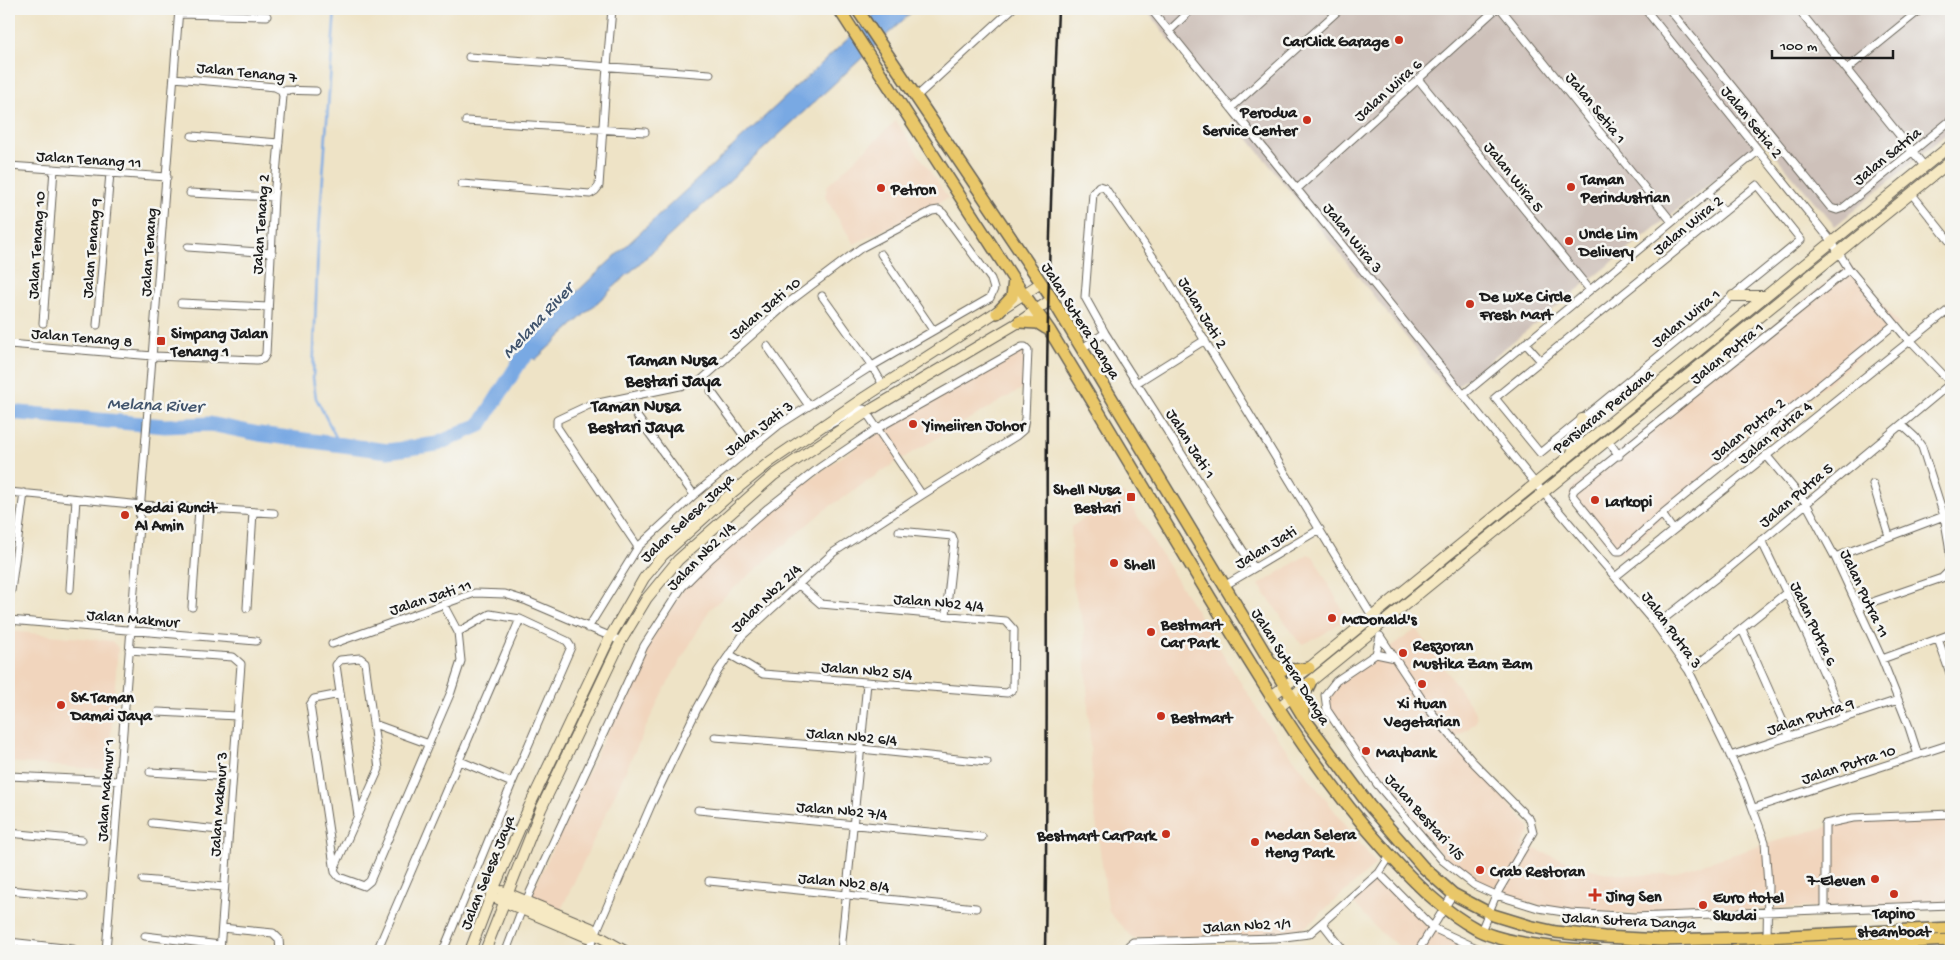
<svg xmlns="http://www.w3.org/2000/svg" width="1960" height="960" viewBox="0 0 1960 960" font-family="'Gochi Hand',sans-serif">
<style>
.built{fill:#f1d5bd}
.industrial{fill:#cec1ba}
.water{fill:#79a9e3;stroke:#4a6280}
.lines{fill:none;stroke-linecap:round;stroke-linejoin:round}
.stream{stroke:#79a9e3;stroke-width:2.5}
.river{stroke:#79a9e3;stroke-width:15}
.street-casing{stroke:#666258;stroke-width:9}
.secondary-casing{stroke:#666258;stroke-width:12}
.primary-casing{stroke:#666258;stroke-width:14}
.street{stroke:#fff;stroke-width:7}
.secondary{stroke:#f6e9c3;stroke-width:10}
.primary{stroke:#e9c769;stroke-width:11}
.rail{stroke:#1c1c1c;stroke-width:2.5}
.poi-dot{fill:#c8321e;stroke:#f6f6f2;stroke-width:2}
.labels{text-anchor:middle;stroke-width:5;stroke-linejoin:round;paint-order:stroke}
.poi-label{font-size:16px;font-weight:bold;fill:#1c1c1c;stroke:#f6f6f2;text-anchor:start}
.street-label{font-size:16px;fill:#1c1c1c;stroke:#f6f6f2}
.water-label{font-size:18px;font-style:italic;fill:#41546c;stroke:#f6f6f2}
.neighbourhood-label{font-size:18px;font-weight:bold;fill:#1c1c1c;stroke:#f6f6f2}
</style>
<rect width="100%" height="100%" fill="#f6f6f2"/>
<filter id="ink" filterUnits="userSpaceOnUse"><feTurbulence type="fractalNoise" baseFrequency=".02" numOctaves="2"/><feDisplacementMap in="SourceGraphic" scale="10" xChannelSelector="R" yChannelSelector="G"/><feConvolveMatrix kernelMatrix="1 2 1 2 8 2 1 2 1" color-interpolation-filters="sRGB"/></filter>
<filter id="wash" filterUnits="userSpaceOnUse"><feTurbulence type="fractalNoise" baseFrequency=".0096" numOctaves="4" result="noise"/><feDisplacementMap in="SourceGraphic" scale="20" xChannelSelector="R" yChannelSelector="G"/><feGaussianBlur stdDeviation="1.12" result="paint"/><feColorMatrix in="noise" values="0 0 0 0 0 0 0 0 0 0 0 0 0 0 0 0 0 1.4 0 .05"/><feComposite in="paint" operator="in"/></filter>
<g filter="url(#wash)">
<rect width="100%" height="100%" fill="#eee3c6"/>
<path class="built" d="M896 121 948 198 854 244 825 197 827 186Z
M1849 264 1899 325 1672 510 1622 554H1615L1569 496 1572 487Z
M1023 349 1025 352 1023 388 896 462 823 511 710 609 661 695 561 910 530 897 647 646 685 587 771 509 822 470 884 429Z
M1123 493 1266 723 1376 864 1302 930 1269 936 1133 939 1109 912 1093 802 1084 627 1072 582 1071 527Z
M1308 554 1313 556 1347 618 1322 635 1303 644 1298 641 1259 585Z
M1417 629 1476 713 1477 719 1475 723 1452 741 1529 826 1530 831 1523 845 1574 864 1606 873 1634 875 1671 874 1776 841 1830 826 1852 822 1951 817V902L1637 914 1565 910 1538 905 1500 893 1477 883 1444 857 1381 785 1330 709 1328 696 1338 683Z
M9 631 112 641 118 648 108 770 9 762Z
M1379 877 1430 928 1476 951H1405L1379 931 1352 901Z"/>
<path class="industrial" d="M1145 9H1951V130L1835 226 1763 141 1450 392Z"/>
<path class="water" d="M880 9H915L535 360 521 344Z"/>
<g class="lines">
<path class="stream" d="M335 9 318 246 313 378 316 398 340 445"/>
<path class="river" d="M9 412 165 426 210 424 259 434 388 451 437 444 480 425 521 360 543 338"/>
</g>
</g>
<g filter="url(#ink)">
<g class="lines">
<g class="street-casing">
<path id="street" d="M1151 9 1535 483 1656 625 1689 671 1743 782 1765 842 1768 886 1767 937
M1501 9 1672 222
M1645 9 1832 242 1849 269 1909 341
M1669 9 1831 208 1837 210 1843 208 1951 120
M1798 9 1925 167
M179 14 267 16
M1169 31 1192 9
M469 57 710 74
M1847 69 1921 9
M174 78 275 87 281 90 316 91
M1418 79 1590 290
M916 97 1012 9
M1231 108 1340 9
M466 121 645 132
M192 136 279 143
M9 166 167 177
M462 184 590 194 595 191 599 186 607 66 612 9
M1757 185 1801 240 1540 453 1495 398Z
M1297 189 1496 9
M1708 192 1724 212
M190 193 274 197
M1911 193 1951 243
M188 247 272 253
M881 254 933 330
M1849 269 1574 490 1572 495 1617 551H1621L1662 514 1895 324
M822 296 872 366 883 385
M181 303 268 307
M43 323 54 169
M97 325 110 173
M1910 340 1951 383
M1525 343 1541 361
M9 344 153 356 257 360 263 359 266 354 274 197 283 96 281 90
M767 346 809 406
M1081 349 1105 333
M1138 382 1205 340
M711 391 752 447
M1463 395 1758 151
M636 415 694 495
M827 426 860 409H864L922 495
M1608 440 1619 456
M1766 455 1806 503 1835 557 1882 659 1909 727 1918 755
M1873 484 1889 536
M9 492 142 505 274 513
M1662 514 1673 530
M899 531 952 536 954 541 946 615
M1761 540 1804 629 1844 718
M1835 557 1944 516
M1254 568 1105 333 1085 297 1093 193 1099 186 1105 188 1160 267 1372 616
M1615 577 1951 308
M1224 586 1320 529
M70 589 76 499
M11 591 24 493
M192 607 199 509
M1858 607 1942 578 1948 572 1951 564 1949 545 1944 516 1922 447 1915 437 1902 425
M247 608 253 512
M9 620 256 641
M1656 625 1729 568 1951 383
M588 628 638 547 694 495 752 447 779 425 872 366 990 298 994 289 991 279 943 213 939 210 932 211 861 248 788 303 699 382 589 405 557 420V427L638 547
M1742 629 1789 735
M1380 636 1376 654 1336 681 1325 695 1327 710 1377 784 1442 860 1474 885 1496 895 1538 908 1570 913 1634 917 1951 905
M1380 636 1427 707 1472 761 1530 820 1533 832 1496 895 1481 931
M1938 639 1951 676
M332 644 475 593 505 594 527 601 621 641
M129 650 233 657 241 664 220 951
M729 654 763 674 1007 693 1013 689 1014 630 1006 621 821 604 798 584
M1376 654 1395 658
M1882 659 1951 634
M1689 671 1786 593
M340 694 314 699 310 705 335 872 339 877 364 886 370 881 451 692 461 661 458 632 443 604
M158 712 237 716
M374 724 429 744
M715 737 861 749 987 762
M1730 756 1898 700
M460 761 512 783
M150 772 232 777
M9 776 119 781
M1754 808 1951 744
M698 810 982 837
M152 823 228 831
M9 833 82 840
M335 867 379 769 365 662 360 658 340 660 336 665 358 816
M1379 873 1433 928 1483 951
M143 880 224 887
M709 881 976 908
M9 890 83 897
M526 901 644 646 682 587 711 558 768 508 819 468 878 428 1022 347H1025L1028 350 1025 418 1023 430 1016 436 922 495 834 552 742 636 718 671 697 709 651 805 588 951
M1825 910V824L1853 818 1951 814
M1323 924 1344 951
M222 928 273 933 279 939 280 951
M145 936 220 945
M9 942 73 949
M106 951 179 9
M381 951 379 946 520 619
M443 951 512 783 571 647 567 641 520 619 490 614 458 632
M506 951 522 909
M841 951 867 683
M1128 951 1129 945 1133 942 1276 938 1309 934 1379 873 1390 856
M1418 951 1453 894"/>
</g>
<g class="secondary-casing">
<path id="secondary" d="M1733 296H1765
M1572 453 1582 419
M1270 697 1309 668 1951 145
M1278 708 1951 161
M502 891 591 928 595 934 625 951
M491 896 587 937 595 934
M470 951 494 888 529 807 610 637 644 578 663 555 734 491 771 461 865 397 1041 283
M485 951 541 809 621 641 647 598 678 560 774 475 867 412 1019 322 1052 299"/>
</g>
<g class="primary-casing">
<path id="primary" d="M839 9 1014 280 1050 331C1104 420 1157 509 1211 599 1264 686 1317 775 1386 851 1414 882 1441 910 1478 930 1508 945 1564 949 1597 951
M857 9 1052 299 1304 718 1369 805 1423 867 1453 894 1493 915 1529 926 1556 932 1604 937 1661 940 1745 938 1951 928
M997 313 1012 297 1014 280
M1019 322 1038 323 1046 328
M1271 663C1284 671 1294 671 1309 668
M1303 714V697L1310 683
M1734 951 1951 940"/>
</g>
<use href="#street" class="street"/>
<use href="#secondary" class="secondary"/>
<use href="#primary" class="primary"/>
<path class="rail" d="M1045 951C1048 762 1046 572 1047 383 1048 258 1053 133 1058 9"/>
</g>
</g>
<g class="poi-dot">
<circle cx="1399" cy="40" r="5"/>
<circle cx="1307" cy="120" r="5"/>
<circle cx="1571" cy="187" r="5"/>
<circle cx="881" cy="188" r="5"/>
<circle cx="1569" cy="241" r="5"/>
<circle cx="1470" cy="304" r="5"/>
<rect x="156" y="336" width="10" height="10" rx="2.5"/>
<circle cx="913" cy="424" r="5"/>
<rect x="1126" y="492" width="10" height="10" rx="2.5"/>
<circle cx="1595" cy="500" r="5"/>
<circle cx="125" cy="515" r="5"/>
<circle cx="1114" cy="563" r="5"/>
<circle cx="1332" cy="618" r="5"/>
<circle cx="1151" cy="632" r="5"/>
<circle cx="1403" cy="653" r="5"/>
<circle cx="1422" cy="684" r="5"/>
<circle cx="61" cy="705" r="5"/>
<circle cx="1161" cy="716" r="5"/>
<circle cx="1366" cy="751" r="5"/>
<circle cx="1166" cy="834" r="5"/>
<circle cx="1255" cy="842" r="5"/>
<circle cx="1480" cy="870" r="5"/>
<circle cx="1875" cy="879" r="5"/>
<circle cx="1894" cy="894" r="5"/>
<path d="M1592.5 887.5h5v5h5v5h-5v5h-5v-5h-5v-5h5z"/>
<circle cx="1703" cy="905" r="5"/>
</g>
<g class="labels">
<g class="poi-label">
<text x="1389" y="46" text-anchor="end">CarClick Garage</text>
<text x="1297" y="117" text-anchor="end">Perodua<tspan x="1297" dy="18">Service Center</tspan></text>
<text x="1581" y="184">Taman<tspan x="1581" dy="18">Perindustrian</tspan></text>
<text x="891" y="194">Petron</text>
<text x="1579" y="238">Uncle Lim<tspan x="1579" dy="18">Delivery</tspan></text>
<text x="1480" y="301">De Luxe Circle<tspan x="1480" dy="18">Fresh Mart</tspan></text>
<text x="171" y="338">Simpang Jalan<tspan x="171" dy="18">Tenang 1</tspan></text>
<text x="923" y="430">Yimeiiren Johor</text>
<text x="1121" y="494" text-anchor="end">Shell Nusa<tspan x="1121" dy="18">Bestari</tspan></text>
<text x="1605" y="506">Larkopi</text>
<text x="135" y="512">Kedai Runcit<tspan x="135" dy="18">Al Amin</tspan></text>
<text x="1124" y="569">Shell</text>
<text x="1342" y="624">McDonald's</text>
<text x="1161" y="629">Bestmart<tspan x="1161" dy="18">Car Park</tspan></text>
<text x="1413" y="650">Reszoran<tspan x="1413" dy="18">Mustika Zam Zam</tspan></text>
<text x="71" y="702">SK Taman<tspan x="71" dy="18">Damai Jaya</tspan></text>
<text x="1422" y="708" text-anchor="middle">Xi Huan<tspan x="1422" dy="18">Vegetarian</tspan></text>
<text x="1171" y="722">Bestmart</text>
<text x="1376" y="757">Maybank</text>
<text x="1265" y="839">Medan Selera<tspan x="1265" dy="18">Heng Park</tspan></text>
<text x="1156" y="840" text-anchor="end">Bestmart CarPark</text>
<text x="1490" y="876">Crab Restoran</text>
<text x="1865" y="885" text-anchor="end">7-Eleven</text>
<text x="1606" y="901">Jing Sen</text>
<text x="1713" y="902">Euro Hotel<tspan x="1713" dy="18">Skudai</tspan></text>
<text x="1894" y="918" text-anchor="middle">Tapino<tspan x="1894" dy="18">steamboat</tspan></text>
</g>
<g class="street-label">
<text transform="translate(247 71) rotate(6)" y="6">Jalan Tenang 7</text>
<text transform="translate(1387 89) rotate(-42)" y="6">Jalan Wira 6</text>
<text transform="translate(1597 107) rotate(51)" y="6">Jalan Setia 1</text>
<text transform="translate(1753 121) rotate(51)" y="6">Jalan Setia 2</text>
<text transform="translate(1886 155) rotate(-39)" y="6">Jalan Satria</text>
<text transform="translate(89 158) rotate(4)" y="6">Jalan Tenang 11</text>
<text transform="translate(1515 176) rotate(51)" y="6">Jalan Wira 5</text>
<text transform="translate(259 224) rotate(-86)" y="6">Jalan Tenang 2</text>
<text transform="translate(1687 224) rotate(-39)" y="6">Jalan Wira 2</text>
<text transform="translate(1354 237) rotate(51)" y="6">Jalan Wira 3</text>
<text transform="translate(35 245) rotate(-86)" y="6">Jalan Tenang 10</text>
<text transform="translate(90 248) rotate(-85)" y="6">Jalan Tenang 9</text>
<text transform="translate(147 252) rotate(-86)" y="6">Jalan Tenang</text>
<text transform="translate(764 307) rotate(-40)" y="6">Jalan Jati 10</text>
<text transform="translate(1204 312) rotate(59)" y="6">Jalan Jati 2</text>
<text transform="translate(1685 317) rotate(-39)" y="6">Jalan Wira 1</text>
<text transform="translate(1082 320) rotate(58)" y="6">Jalan Sutera Danga</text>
<text transform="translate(82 336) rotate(5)" y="6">Jalan Tenang 8</text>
<text transform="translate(1726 352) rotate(-39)" y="6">Jalan Putra 1</text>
<text transform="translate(1602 410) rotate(-39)" y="6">Persiaran Perdana</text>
<text transform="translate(758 427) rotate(-37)" y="6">Jalan Jati 3</text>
<text transform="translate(1747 428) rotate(-39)" y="6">Jalan Putra 2</text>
<text transform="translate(1774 431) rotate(-39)" y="6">Jalan Putra 4</text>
<text transform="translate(1192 443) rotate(58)" y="6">Jalan Jati 1</text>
<text transform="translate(1795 494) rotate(-40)" y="6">Jalan Putra 5</text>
<text transform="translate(686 517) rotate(-43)" y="6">Jalan Selesa Jaya</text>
<text transform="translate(1265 546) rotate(-31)" y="6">Jalan Jati</text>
<text transform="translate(700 555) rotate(-45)" y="6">Jalan Nb2 1/4</text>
<text transform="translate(1866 593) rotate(65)" y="6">Jalan Putra 11</text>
<text transform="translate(430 596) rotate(-18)" y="6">Jalan Jati 11</text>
<text transform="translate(765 597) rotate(-44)" y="6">Jalan Nb2 2/4</text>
<text transform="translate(939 601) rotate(5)" y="6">Jalan Nb2 4/4</text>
<text transform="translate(133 617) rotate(5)" y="6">Jalan Makmur</text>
<text transform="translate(1815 623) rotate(65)" y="6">Jalan Putra 6</text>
<text transform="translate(1673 629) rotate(54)" y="6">Jalan Putra 3</text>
<text transform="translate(1292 666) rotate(58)" y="6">Jalan Sutera Danga</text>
<text transform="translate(867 669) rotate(5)" y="6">Jalan Nb2 5/4</text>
<text transform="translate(1810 715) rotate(-18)" y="6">Jalan Putra 9</text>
<text transform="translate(852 735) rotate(5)" y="6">Jalan Nb2 6/4</text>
<text transform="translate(1848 763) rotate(-18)" y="6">Jalan Putra 10</text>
<text transform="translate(104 790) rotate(-86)" y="6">Jalan Makmur 1</text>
<text transform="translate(217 804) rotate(-86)" y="6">Jalan Makmur 3</text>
<text transform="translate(842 809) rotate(5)" y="6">Jalan Nb2 7/4</text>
<text transform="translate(1426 816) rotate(48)" y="6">Jalan Bestari 1/5</text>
<text transform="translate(486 872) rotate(-68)" y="6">Jalan Selesa Jaya</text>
<text transform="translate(844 881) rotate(6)" y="6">Jalan Nb2 8/4</text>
<text transform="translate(1629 919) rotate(3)" y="6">Jalan Sutera Danga</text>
<text transform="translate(1247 924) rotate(-3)" y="6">Jalan Nb2 1/1</text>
</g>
<g class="water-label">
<text transform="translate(537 320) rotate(-47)" y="6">Melana River</text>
<text transform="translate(155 404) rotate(2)" y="6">Melana River</text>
</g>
<g class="neighbourhood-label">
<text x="673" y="365">Taman Nusa<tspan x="673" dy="21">Bestari Jaya</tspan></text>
<text x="636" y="411">Taman Nusa<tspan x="636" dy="21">Bestari Jaya</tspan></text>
</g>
</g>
<rect width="1960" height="960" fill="none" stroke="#f6f6f2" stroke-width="30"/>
<path d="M1772 50v8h121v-8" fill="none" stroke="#1c1c1c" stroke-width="2.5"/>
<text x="1780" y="50" font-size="15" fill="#1c1c1c" stroke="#f6f6f2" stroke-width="4" paint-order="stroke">100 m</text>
</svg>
